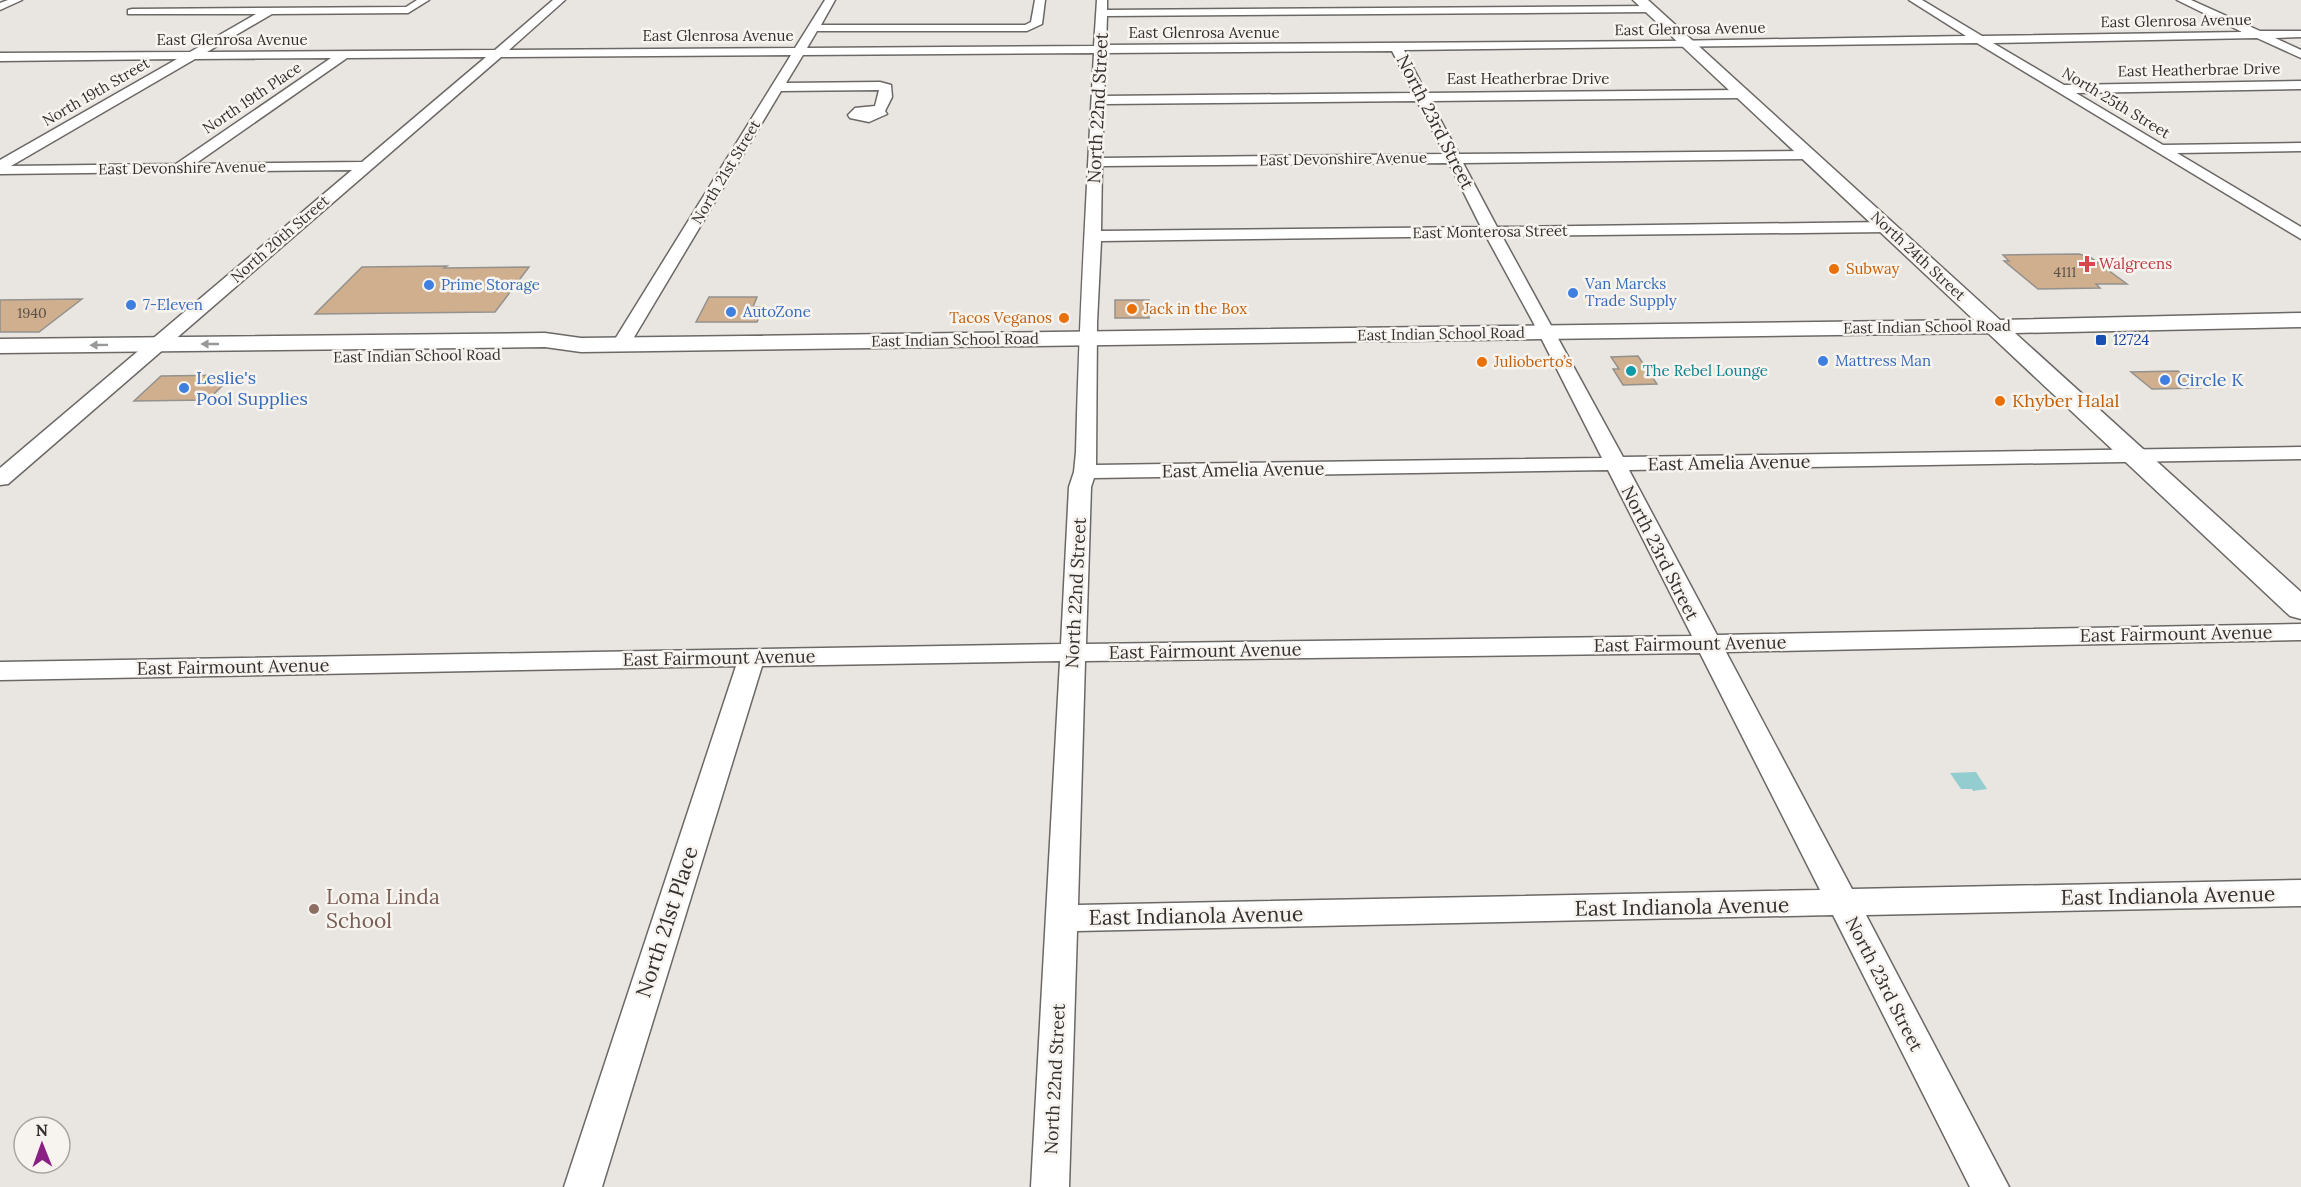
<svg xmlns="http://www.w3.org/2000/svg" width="2301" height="1187" viewBox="0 0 2301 1187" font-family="Lora,serif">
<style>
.water{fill:#94cdd0}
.building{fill:#cfaf8e;stroke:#94918d;stroke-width:1.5}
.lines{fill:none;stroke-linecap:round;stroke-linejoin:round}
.minor-casing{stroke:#6b6865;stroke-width:3}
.major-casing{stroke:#6b6865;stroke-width:3}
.minor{fill:#fff;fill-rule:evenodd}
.major{fill:#fff;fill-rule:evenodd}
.oneway{fill:#999898}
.health-dot{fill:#e0444e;stroke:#f7f3ef;stroke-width:2}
.food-dot{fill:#e8710a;stroke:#f7f3ef;stroke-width:2}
.shop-dot{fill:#3f7fe0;stroke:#f7f3ef;stroke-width:2}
.transit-dot{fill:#1a4fb4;stroke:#f7f3ef;stroke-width:2}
.culture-dot{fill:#0f9aa8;stroke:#f7f3ef;stroke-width:2}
.education-dot{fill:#8d6e63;stroke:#f7f3ef;stroke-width:2}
.labels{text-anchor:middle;stroke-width:5;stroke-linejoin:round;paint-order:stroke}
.far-number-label{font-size:14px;fill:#5a5048}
.far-street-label{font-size:15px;fill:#333130;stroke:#f7f3ef}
.far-health-label{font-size:15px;fill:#be3a42;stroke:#f7f3ef;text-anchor:start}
.far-food-label{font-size:15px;fill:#c56008;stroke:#f7f3ef;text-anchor:start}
.far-shop-label{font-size:15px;fill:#366cbe;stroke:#f7f3ef;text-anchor:start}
.far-transit-label{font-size:15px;fill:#164399;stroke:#f7f3ef;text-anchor:start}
.far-culture-label{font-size:15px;fill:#0d838f;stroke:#f7f3ef;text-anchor:start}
.street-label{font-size:18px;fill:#333130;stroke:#f7f3ef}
.shop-label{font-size:18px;fill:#366cbe;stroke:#f7f3ef;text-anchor:start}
.food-label{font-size:18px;fill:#c56008;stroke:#f7f3ef;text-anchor:start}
.near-street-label{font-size:21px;fill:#333130;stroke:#f7f3ef}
.near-education-label{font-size:21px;fill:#785e54;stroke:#f7f3ef;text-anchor:start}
</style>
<rect width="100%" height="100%" fill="#e9e6e2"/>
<path class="water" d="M1976 772 1987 789 1973 791 1972 789H1961L1950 773Z"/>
<path class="building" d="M2079 254 2090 257 2127 284H2096L2100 288 2038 289 2004 261H2009L2003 255Z
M447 266 444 268 529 267 495 312 315 314 362 267Z
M709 297H757L753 307H764L757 322H696Z
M82 299 39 332H0V300Z
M1115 300H1149V318H1115Z
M1638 356 1657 384 1623 385 1613 369H1619L1611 357Z
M2178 371 2200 388 2152 389 2131 372Z
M233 375 208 400 134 401 161 376Z"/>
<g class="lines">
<g class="minor-casing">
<path id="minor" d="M8 0H22L0 10V3Z
M417 0H429L408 13 272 14 207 52 495 50 553 0H565L509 50 795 48 825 0H835L821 25H1025L1031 22 1035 0H1045L1042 24 1027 31H817L807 48 1094 46 1097 0H1107V10L1649 6 1654 9 1649 12 1107 16 1106 45 1668 41 1966 36 1909 0H1922L1982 36 2242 32 2177 0H2191L2260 31H2301V37L2275 38 2301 50V58L2257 38 1993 43 2064 85 2301 81V89L2076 93 2163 145 2301 143V151L2177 153 2301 227V239L1977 43 1404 50 1426 93 1742 90 1748 94 1742 98 1430 101 1459 154 1808 151 1815 155 1808 159 1463 163 1497 227 1887 222 1895 227 1887 232 1502 236 1623 457 2301 447V459L1629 470 1717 635 2301 624V640L1726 652 1852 889 2301 880V906L1866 915 2009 1187H1970L1833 915 1077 931 1069 1187H1031L1060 661 762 666 602 1187H564L736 666 0 680V662L1061 644 1069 487 1074 472 1076 452C1079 319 1087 186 1094 53L803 55 786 83 880 82 891 85 892 97 885 111 887 114 869 122 850 118 848 115 855 108 875 106 879 90 781 91 630 344 628 348H614L612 344 791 55 501 57 8 484 0 485V468L352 170 0 174V160L177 59 0 61V53L190 52 256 14H128V10L132 9 406 7ZM1392 51 1414 93 1104 96 1106 53ZM486 57 362 162 195 164 347 58ZM331 58 176 164 11 166 195 59ZM1417 101 1445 154 1102 158 1104 104ZM1449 163 1481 227 1101 231 1102 166ZM1486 236 1533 322 1602 458 1096 465 1097 323 1101 241ZM1608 470 1692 636 1086 644 1091 487 1094 478ZM1700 653 1820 890 1078 905 1085 661Z"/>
</g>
<g class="major-casing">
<path id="major" d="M1633 0H1648L2000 320 2301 313V327L2015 333 2301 592V619L2290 616 1988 333 581 352 545 347 0 353V339L545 333 581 338 1974 320Z"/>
</g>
<use href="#minor" class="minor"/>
<use href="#major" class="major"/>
</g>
<defs><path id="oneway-solid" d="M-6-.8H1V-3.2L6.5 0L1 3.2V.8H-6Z" transform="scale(1.5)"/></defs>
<g class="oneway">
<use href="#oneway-solid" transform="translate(210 344) rotate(180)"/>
<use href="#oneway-solid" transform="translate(99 345) rotate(179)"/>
</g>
<path class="health-dot" d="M2084 255h6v6h6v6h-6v6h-6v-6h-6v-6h6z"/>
<g class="food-dot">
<circle cx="1834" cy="269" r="6"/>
<circle cx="1132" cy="309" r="6"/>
<circle cx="1064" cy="318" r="6"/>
<circle cx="1482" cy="362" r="6"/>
<circle cx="2000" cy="401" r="6"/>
</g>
<g class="shop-dot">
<circle cx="429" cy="285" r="6"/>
<circle cx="1573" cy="293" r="6"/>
<circle cx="131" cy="305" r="6"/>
<circle cx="731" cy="312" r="6"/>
<circle cx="1823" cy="361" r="6"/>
<circle cx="2165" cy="380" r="6"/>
<circle cx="184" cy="388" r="6"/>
</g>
<rect class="transit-dot" x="2095" y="334" width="12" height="12" rx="3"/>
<circle class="culture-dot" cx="1631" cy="371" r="6"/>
<circle class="education-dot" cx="314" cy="909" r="6"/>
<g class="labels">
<g class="far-number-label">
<text x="2065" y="277">4111</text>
<text x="32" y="318">1940</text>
</g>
<g class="far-street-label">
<text transform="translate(2176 21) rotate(-1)" y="5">East Glenrosa Avenue</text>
<text transform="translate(1690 29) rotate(-1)" y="5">East Glenrosa Avenue</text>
<text x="1204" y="38">East Glenrosa Avenue</text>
<text x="718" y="41">East Glenrosa Avenue</text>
<text x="232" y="45">East Glenrosa Avenue</text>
<text transform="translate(2199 70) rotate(-1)" y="5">East Heatherbrae Drive</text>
<text x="1528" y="84">East Heatherbrae Drive</text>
<text transform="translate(96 92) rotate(-30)" y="5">North 19th Street</text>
<text transform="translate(252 98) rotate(-34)" y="5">North 19th Place</text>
<text transform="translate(2116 103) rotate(31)" y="5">North 25th Street</text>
<text transform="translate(1343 159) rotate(-1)" y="5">East Devonshire Avenue</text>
<text transform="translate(182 168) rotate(-1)" y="5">East Devonshire Avenue</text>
<text transform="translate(726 172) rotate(-59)" y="5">North 21st Street</text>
<text transform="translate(1490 232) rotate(-1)" y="5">East Monterosa Street</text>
<text transform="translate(280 239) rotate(-41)" y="5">North 20th Street</text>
<text transform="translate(1918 256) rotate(43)" y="5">North 24th Street</text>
<text transform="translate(1927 327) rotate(-1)" y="5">East Indian School Road</text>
<text transform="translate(1441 334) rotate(-1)" y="5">East Indian School Road</text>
<text transform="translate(955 340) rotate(-1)" y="5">East Indian School Road</text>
<text transform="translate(417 356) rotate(-1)" y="5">East Indian School Road</text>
</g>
<g class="far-health-label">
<text x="2099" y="269">Walgreens</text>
</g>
<g class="far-food-label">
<text x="1846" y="274">Subway</text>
<text x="1144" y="314">Jack in the Box</text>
<text x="1052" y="323" text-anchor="end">Tacos Veganos</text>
<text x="1494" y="367">Julioberto’s</text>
</g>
<g class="far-shop-label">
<text x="1585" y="289">Van Marcks<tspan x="1585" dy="17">Trade Supply</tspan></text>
<text x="441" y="290">Prime Storage</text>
<text x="143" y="310">7-Eleven</text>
<text x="743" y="317">AutoZone</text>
<text x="1835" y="366">Mattress Man</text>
</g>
<g class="far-transit-label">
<text x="2113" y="345">12724</text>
</g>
<g class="far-culture-label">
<text x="1643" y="376">The Rebel Lounge</text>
</g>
<g class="street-label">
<text transform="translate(1098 108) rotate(-87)" y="6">North 22nd Street</text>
<text transform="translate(1435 122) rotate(63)" y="6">North 23rd Street</text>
<text transform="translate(1729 463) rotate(-1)" y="6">East Amelia Avenue</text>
<text transform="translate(1243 470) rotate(-1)" y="6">East Amelia Avenue</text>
<text transform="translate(1660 553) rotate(63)" y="6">North 23rd Street</text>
<text transform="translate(1076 593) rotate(-87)" y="6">North 22nd Street</text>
<text transform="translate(2176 634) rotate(-1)" y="6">East Fairmount Avenue</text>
<text transform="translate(1690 644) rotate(-1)" y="6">East Fairmount Avenue</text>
<text transform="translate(1205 651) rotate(-1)" y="6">East Fairmount Avenue</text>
<text transform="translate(719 658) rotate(-1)" y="6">East Fairmount Avenue</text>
<text transform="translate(233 667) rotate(-1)" y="6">East Fairmount Avenue</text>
<text transform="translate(1884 984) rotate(63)" y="6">North 23rd Street</text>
<text transform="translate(1055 1079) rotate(-87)" y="6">North 22nd Street</text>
</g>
<g class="shop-label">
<text x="196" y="384">Leslie's<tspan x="196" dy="21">Pool Supplies</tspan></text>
<text x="2177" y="386">Circle K</text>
</g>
<g class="food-label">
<text x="2012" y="407">Khyber Halal</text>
</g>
<g class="near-street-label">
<text transform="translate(2168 896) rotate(-1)" y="7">East Indianola Avenue</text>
<text transform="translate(1682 907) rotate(-1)" y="7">East Indianola Avenue</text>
<text transform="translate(1196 916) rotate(-1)" y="7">East Indianola Avenue</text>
<text transform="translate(667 922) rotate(-72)" y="7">North 21st Place</text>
</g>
<g class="near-education-label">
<text x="326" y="904">Loma Linda<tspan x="326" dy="24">School</tspan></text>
</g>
</g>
<g transform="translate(42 1145) rotate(359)"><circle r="28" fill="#f7f3ef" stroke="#a9a5a3" stroke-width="1.5"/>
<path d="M0-4.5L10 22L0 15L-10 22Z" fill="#8a1f84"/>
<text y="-9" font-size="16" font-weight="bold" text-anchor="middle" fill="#333130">N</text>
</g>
</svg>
